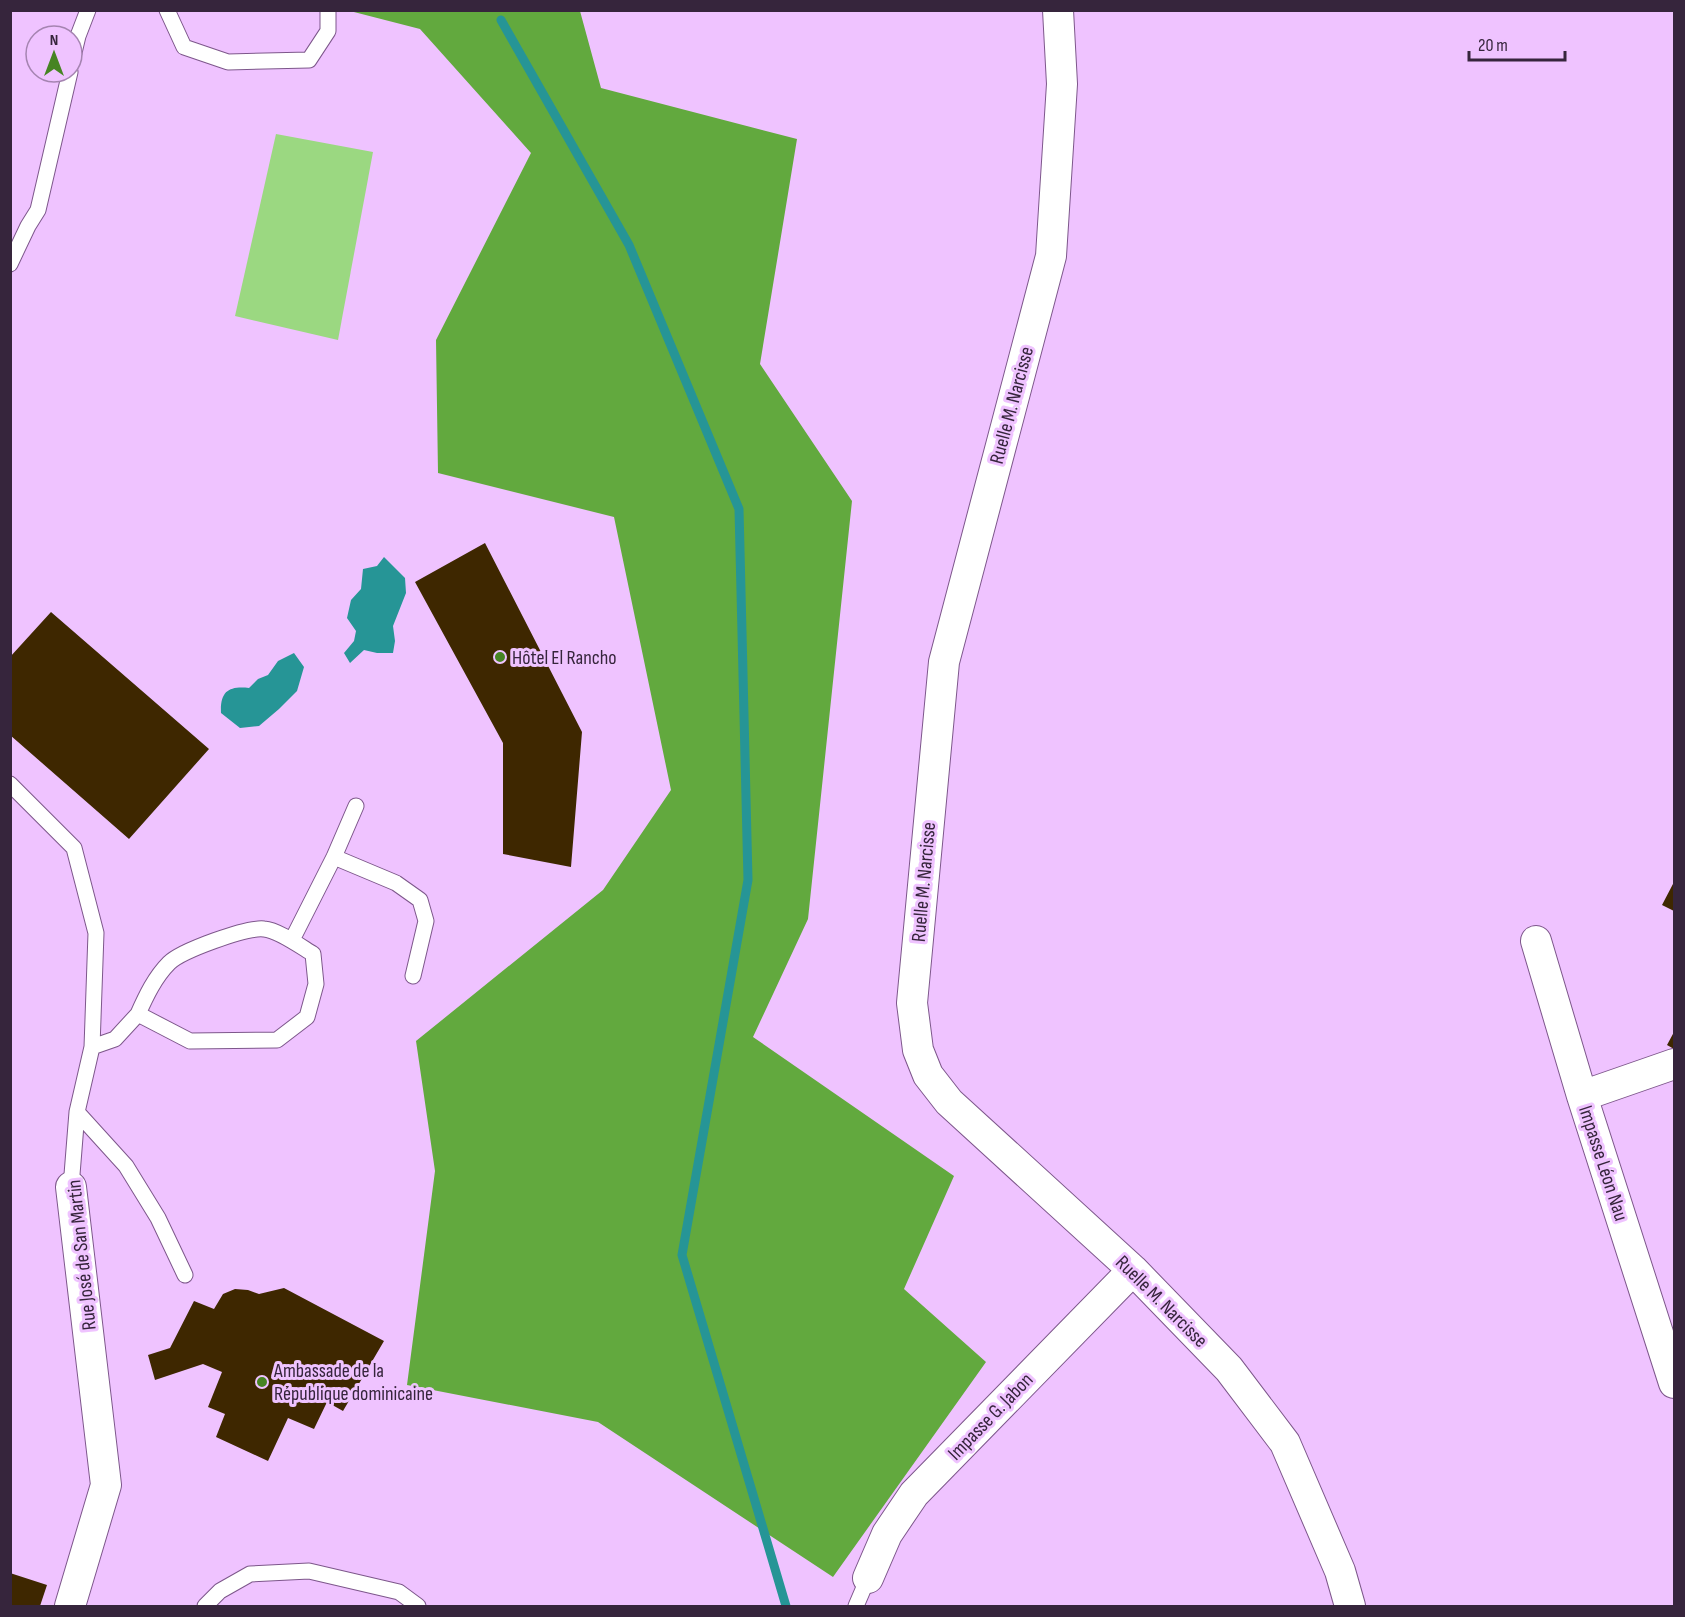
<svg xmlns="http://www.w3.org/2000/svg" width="1685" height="1617" viewBox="0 0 1685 1617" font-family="'Sofia Sans Condensed',sans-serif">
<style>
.green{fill:#9bd881}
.forest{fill:#62a93e}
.water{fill:#269596}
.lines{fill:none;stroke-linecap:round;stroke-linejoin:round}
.stream{stroke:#269596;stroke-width:9}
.building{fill:#3e2700}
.service-casing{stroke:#7d578b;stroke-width:17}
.minor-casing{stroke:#7d578b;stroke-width:32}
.service{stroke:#fff;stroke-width:15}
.minor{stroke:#fff;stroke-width:30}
.poi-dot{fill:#468423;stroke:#efc3ff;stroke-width:2}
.labels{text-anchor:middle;stroke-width:6;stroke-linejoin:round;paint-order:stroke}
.street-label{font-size:20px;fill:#36253c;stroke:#efc3ff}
.poi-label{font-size:20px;fill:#36253c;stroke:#efc3ff;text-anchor:start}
</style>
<rect width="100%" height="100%" fill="#efc3ff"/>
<path class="green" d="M276 134 373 152 338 340 235 316Z"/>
<path class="forest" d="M350 11H580L601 88 797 139 760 364 852 501 808 919 753 1037 954 1176 904 1289 986 1362 833 1577 598 1422 407 1385 435 1171 416 1041 603 890 671 790 614 517 438 473 436 340 531 153 420 29Z"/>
<path class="water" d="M384 557 405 578 406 593 393 626 395 641 393 653H377L364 650 350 663 344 653 354 641 356 631 347 618 351 600 361 589 363 569 377 566Z
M294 653 304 667 297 691 279 709 259 726 240 728 221 713C220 691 229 686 249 688L258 679 268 675 278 661Z"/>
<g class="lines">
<path class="stream" d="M501 20 629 245 739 509 748 880 682 1255 786 1606"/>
</g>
<path class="building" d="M485 543 582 732 571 867 503 854V743L415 582Z
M51 612 209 749 129 839 10 735V657Z
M1674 882V911L1662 905Z
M1674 1032V1049L1667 1045Z
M284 1288 384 1341 343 1411 327 1402 314 1429 288 1418 268 1461 216 1437 225 1414 208 1407 222 1372 203 1364 155 1380 148 1355 170 1348 194 1301 214 1309 223 1294 235 1289 248 1290 259 1294Z
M10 1573 47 1585 40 1606H10Z"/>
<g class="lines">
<g class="service-casing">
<path id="service" d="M167 10 184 47 228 62 309 60 328 31V10
M72 61 78 36 88 10
M10 264 28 226 38 210 70 72
M10 784 74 848 96 933 92 1047 77 1112 71 1187
M334 857 396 883 420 900 426 921 413 976
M292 940 334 857 356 806
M92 1047 115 1039 138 1014 190 1041 277 1040 307 1017 316 984 313 954C300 946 278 930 264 929 246 927 181 951 169 963 155 977 146 996 138 1014
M77 1112 126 1166 158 1218 185 1275
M205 1606 220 1591 250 1574 309 1571 399 1592 418 1606
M856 1606 868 1578"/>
</g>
<g class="minor-casing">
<path id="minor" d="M1058 10 1062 84 1051 256 944 662 912 1003 918 1050 928 1075 949 1102 1133 1270 1229 1369 1285 1443 1340 1571 1350 1606
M1536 941 1582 1096 1674 1383
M1582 1096 1674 1064
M868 1578 887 1534 914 1494 1133 1270
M70 1606 106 1485 71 1187"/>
</g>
<use href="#service" class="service"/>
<use href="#minor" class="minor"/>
</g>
<g class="poi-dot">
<circle cx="500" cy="657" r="6"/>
<circle cx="262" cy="1382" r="6"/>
</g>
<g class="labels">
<g class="street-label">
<text transform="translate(1011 405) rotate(-75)" y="7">Ruelle M. Narcisse</text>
<text transform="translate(923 882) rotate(-85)" y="7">Ruelle M. Narcisse</text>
<text transform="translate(1604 1163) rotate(72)" y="7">Impasse Léon Nau</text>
<text transform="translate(81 1255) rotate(-96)" y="7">Rue José de San Martin</text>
<text transform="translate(1162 1301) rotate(45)" y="7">Ruelle M. Narcisse</text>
<text transform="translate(990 1416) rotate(-46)" y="7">Impasse G. Jabon</text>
</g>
<g class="poi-label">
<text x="512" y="664">Hôtel El Rancho</text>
<text x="274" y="1377">Ambassade de la<tspan x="274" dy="23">République dominicaine</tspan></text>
</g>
</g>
<rect width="1685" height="1617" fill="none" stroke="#36253c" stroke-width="24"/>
<g transform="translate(54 54)"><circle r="28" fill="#efc3ff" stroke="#a584b1" stroke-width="1.5"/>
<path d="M0-4.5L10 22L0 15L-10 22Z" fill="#468423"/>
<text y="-9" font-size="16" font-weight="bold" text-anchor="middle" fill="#36253c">N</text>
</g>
<path d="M1469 51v9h96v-9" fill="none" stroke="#36253c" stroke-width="3"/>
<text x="1478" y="51" font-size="18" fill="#36253c" stroke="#efc3ff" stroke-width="4.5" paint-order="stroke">20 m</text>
</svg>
